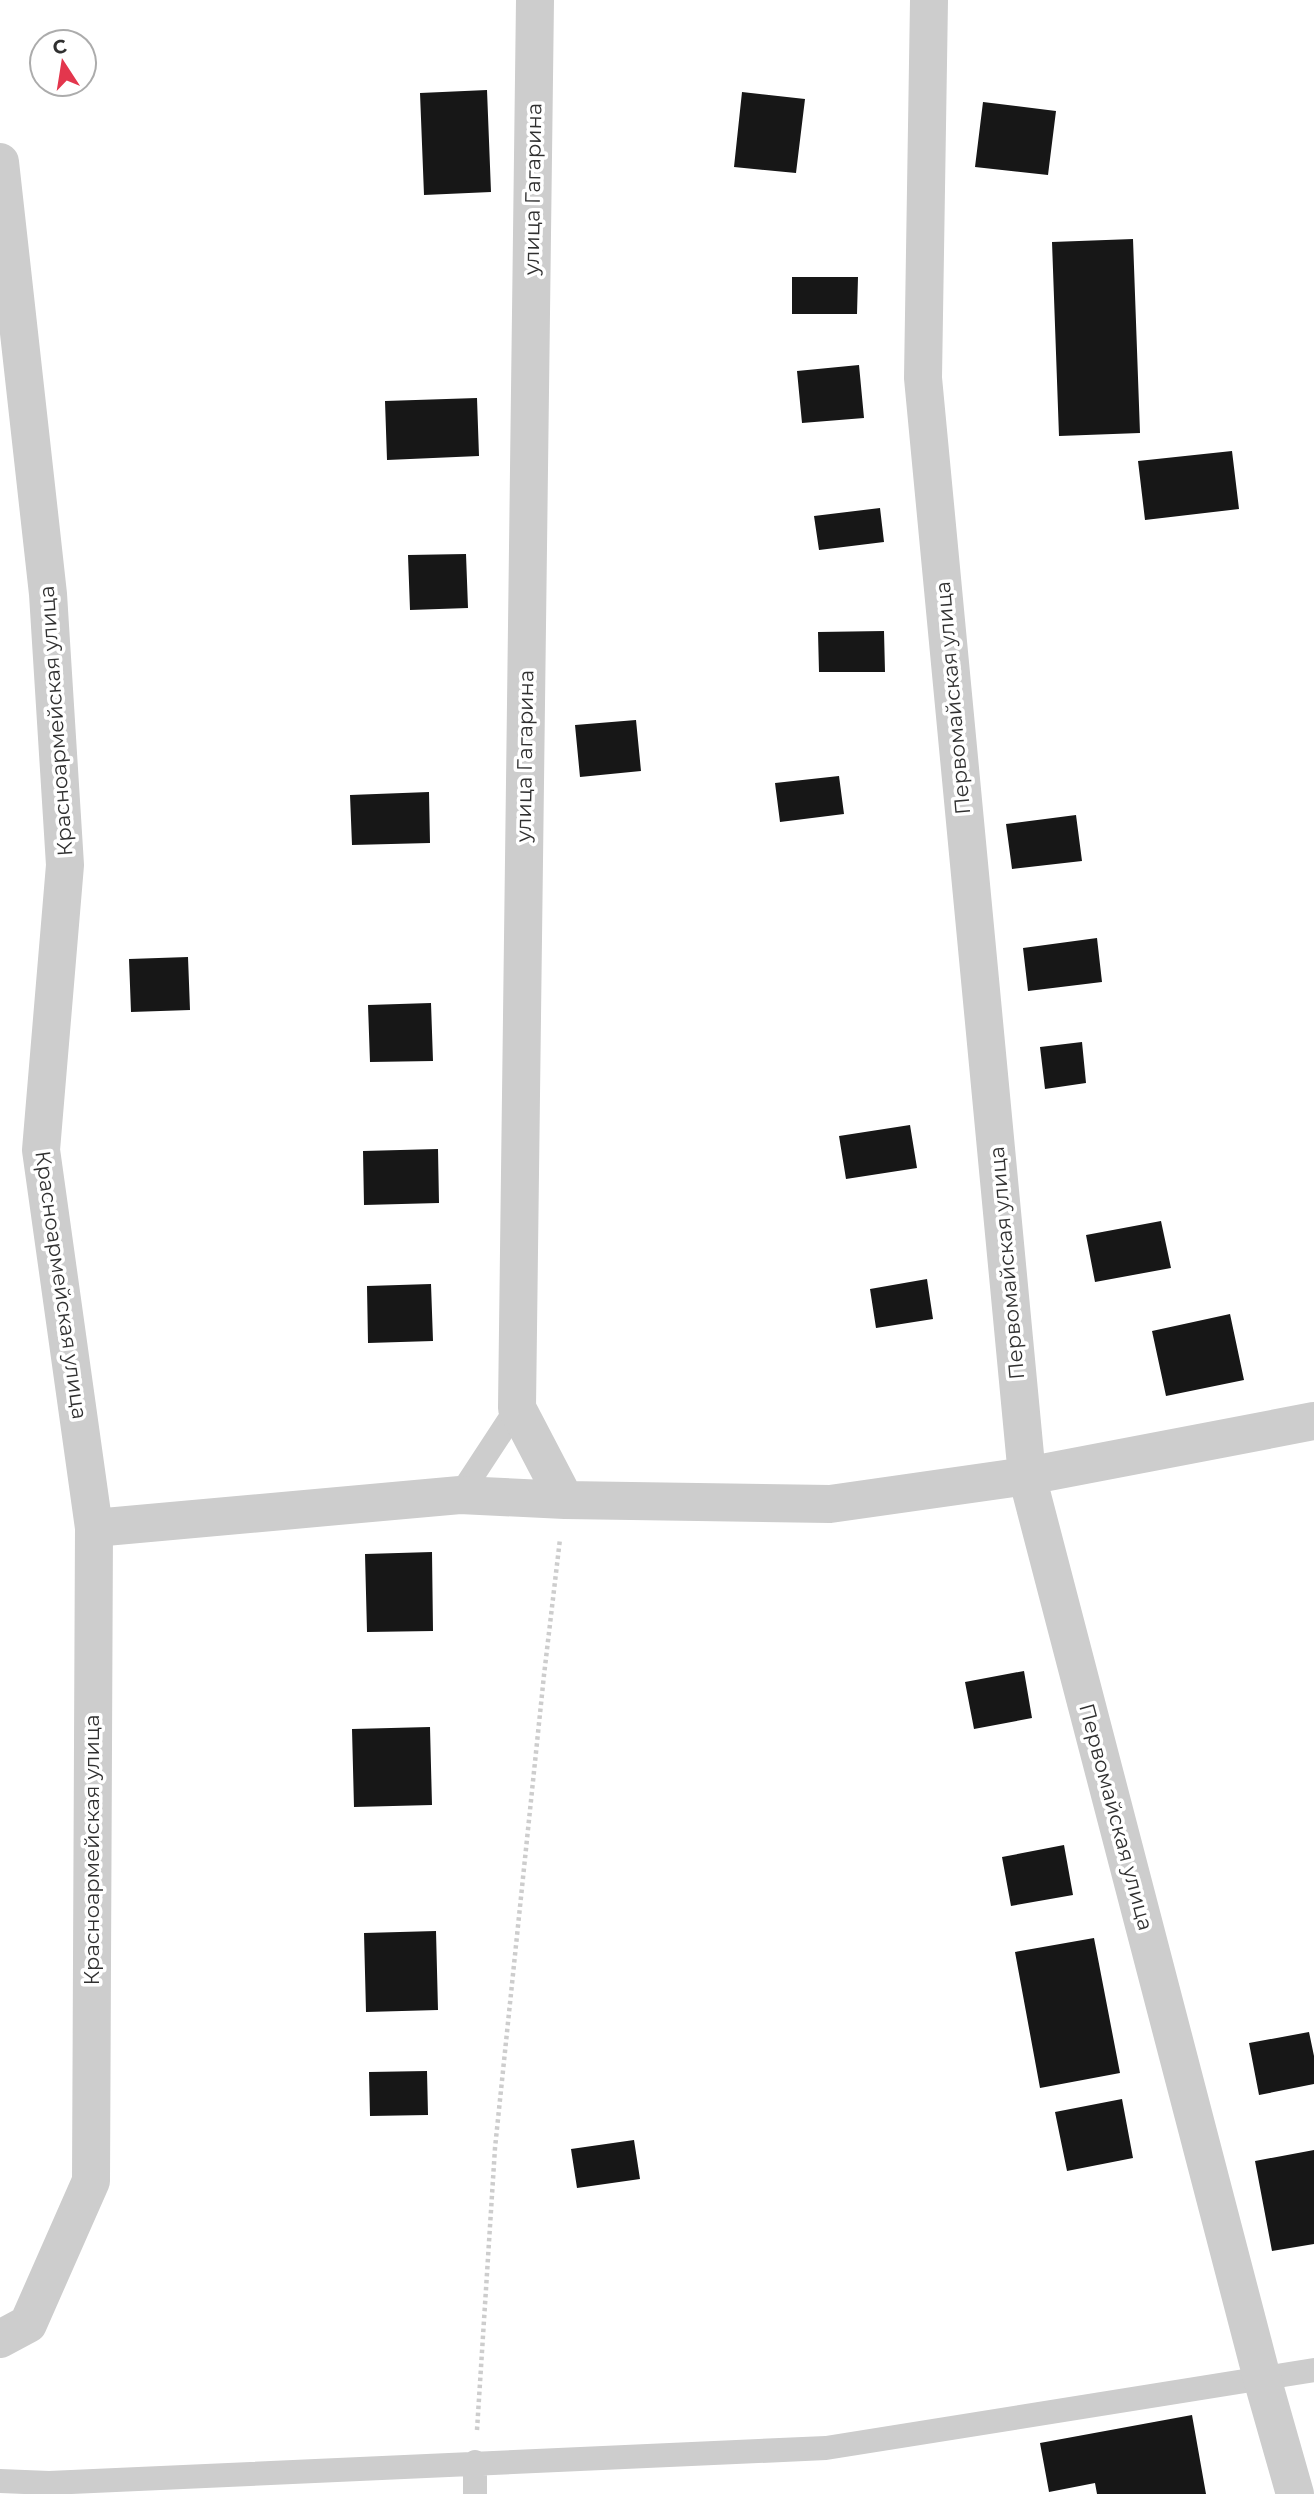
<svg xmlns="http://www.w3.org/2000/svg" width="1314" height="2494" viewBox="0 0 1314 2494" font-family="Montserrat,sans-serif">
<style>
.building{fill:#171717}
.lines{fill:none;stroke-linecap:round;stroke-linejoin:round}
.path{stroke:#cdcdcd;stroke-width:4.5;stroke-dasharray:3.5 3.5;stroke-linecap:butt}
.lane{stroke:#cdcdcd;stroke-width:24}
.street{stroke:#cdcdcd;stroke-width:38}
.labels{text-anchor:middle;stroke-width:7;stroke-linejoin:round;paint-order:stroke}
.street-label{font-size:21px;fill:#303030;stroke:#fff}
</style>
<rect width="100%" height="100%" fill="#fff"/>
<path class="building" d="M487 90 491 192 424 195 420 93Z
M742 92 805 99 796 173 734 167Z
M983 102 1056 111 1048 175 975 167Z
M1133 239 1140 433 1059 436 1052 242Z
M792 277H858L857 314H792Z
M859 365 864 418 802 423 797 371Z
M477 398 479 456 387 460 385 401Z
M1232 451 1239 509 1145 520 1138 461Z
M880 508 884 542 819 550 814 516Z
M466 554 468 608 410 610 408 555Z
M884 631 885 672H819L818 632Z
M636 720 641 771 580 777 575 725Z
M839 776 844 814 780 822 775 783Z
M429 792 430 843 352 845 350 795Z
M1076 815 1082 861 1012 869 1006 824Z
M1097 938 1102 982 1028 991 1023 948Z
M188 957 190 1010 131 1012 129 959Z
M431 1003 433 1061 370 1062 368 1005Z
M1082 1042 1086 1083 1045 1089 1040 1047Z
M910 1125 917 1168 846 1179 839 1136Z
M438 1149 439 1203 364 1205 363 1151Z
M1161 1221 1171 1268 1095 1282 1086 1235Z
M927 1279 933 1319 876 1328 870 1289Z
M431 1284 433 1341 368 1343 367 1286Z
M1230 1314 1244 1380 1166 1396 1152 1331Z
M432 1552 433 1631 367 1632 365 1554Z
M1024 1671 1032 1718 974 1729 965 1682Z
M430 1727 432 1805 354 1807 352 1729Z
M1064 1845 1073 1895 1011 1906 1002 1857Z
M436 1931 438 2010 366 2012 364 1933Z
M1094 1938 1120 2073 1040 2088 1015 1952Z
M1309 2032 1314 2056V2084L1259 2095 1249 2043Z
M427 2071 428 2115 370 2116 369 2072Z
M1122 2099 1133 2158 1067 2171 1055 2112Z
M634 2140 640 2179 577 2188 571 2149Z
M1314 2150V2244L1272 2251 1255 2161Z
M1192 2415 1206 2494H1097L1095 2483 1049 2492 1040 2443Z"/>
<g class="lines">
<path class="path" d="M477 2430 495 2148 544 1675 560 1539"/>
<path class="lane" d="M460 1495 517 1408
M0 2481 49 2483 826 2448 1314 2370
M475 2494V2462"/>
<path class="street" d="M535 0 517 1408 565 1500
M929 0 923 378 1027 1476 1262 2378 1295 2494
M0 162 48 594 65 865 41 1150 94 1528 91 2181 28 2324 0 2339
M94 1528 460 1495 565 1500 830 1504 1027 1476 1314 1421"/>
</g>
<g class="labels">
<g class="street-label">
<text transform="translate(533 189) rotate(-89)" y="7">улица Гагарина</text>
<text transform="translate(953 698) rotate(-95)" y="7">Первомайская улица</text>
<text transform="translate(56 721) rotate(-94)" y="7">Красноармейская улица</text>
<text transform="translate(525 756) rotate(-89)" y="7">улица Гагарина</text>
<text transform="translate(1007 1263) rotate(-95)" y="7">Первомайская улица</text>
<text transform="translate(61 1285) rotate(82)" y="7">Красноармейская улица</text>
<text transform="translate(1116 1817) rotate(75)" y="7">Первомайская улица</text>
<text transform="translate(92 1850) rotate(-90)" y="7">Красноармейская улица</text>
</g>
</g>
<g transform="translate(63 63) rotate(348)"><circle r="33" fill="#ffffff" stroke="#acacac" stroke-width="2"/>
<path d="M0-5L12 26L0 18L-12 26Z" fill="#e3364d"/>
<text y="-10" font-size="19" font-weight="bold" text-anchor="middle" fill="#303030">С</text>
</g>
</svg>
